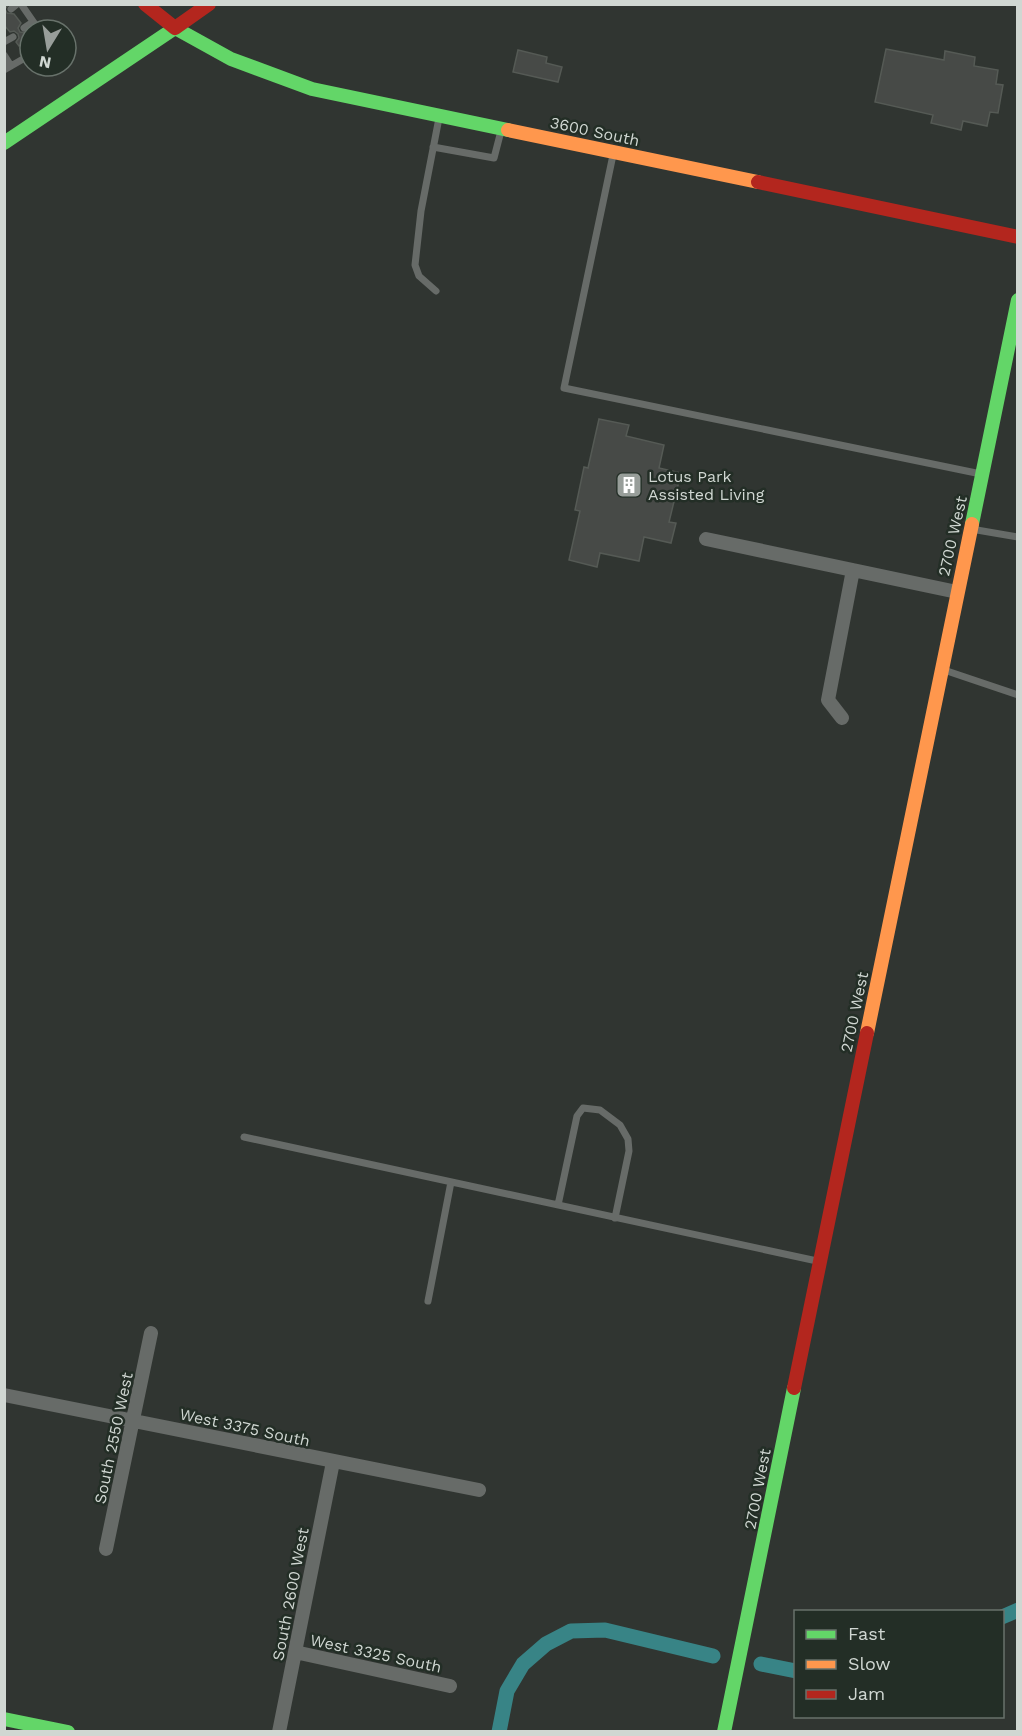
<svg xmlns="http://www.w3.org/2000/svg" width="1022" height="1736" viewBox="0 0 1022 1736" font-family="'Work Sans',sans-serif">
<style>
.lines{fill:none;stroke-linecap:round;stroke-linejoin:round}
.canal{stroke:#388486;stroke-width:15}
.building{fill:#474a47;stroke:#555a55;stroke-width:1.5}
.lane{stroke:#676b68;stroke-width:7}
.street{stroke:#676b68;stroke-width:14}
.fast{stroke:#63d668;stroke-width:14}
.slow{stroke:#ff974d;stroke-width:14}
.jam{stroke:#b3261e;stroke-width:14}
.labels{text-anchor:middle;stroke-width:5;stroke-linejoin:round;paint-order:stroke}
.street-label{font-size:16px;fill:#d0d7d2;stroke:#232e26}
.poi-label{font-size:16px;fill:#d0d7d2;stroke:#232e26;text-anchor:start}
</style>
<rect width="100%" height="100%" fill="#303531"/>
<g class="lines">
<path class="canal" d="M1002 1617 1018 1610
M761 1664 796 1671
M499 1732 507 1691 523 1664 546 1644 571 1631 605 1630 713 1656"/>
</g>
<path class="building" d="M4 4 8 5 5 9 7 13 14 14 21 23 18 28 20 32 27 33 30 37 19 46 16 42 19 38 18 34 14 31 10 32 4 25Z
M886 49 944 60 945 51 975 57 974 66 998 70 996 84 1003 85 998 113 990 112 987 126 963 121 961 130 931 123 933 115 875 102Z
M518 50 547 57 546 63 562 67 558 82 513 72Z
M599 419 629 425 626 436 664 445 659 468 681 473 669 522 676 523 671 543 644 537 639 561 600 553 597 567 569 560 580 511 575 510 584 467 588 468Z"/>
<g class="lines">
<path class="lane" d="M21 4 39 30
M11 9 17 4
M24 28 33 22
M4 42 13 37
M4 55 11 66
M4 70 30 55
M433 147 494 158 501 131
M613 155 564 388 981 474
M436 291 419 276 415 265 421 211 439 118
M971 529 1018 537
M944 670 1018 695
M244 1137 817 1261
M558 1205 577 1116 583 1108 600 1110 620 1125 628 1139 629 1151 615 1218
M428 1301 451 1182"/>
<path class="street" d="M706 539 957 592
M842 718 828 700 853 570
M4 1395 479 1490
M106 1549 151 1333
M295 1652 450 1686
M279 1732 333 1462"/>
<path class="fast" d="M4 143 175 28 231 59 312 89 508 130
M972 524 1018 300
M4 1719 68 1732
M724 1732 794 1388"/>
<path class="slow" d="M508 130 758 182
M867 1033 972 524"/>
<path class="jam" d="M145 4 175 28 209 4
M758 182 1018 237
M794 1388 867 1033"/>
</g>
<defs>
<g id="building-square" transform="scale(1.35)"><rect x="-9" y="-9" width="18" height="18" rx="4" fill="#989e9a" stroke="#232e26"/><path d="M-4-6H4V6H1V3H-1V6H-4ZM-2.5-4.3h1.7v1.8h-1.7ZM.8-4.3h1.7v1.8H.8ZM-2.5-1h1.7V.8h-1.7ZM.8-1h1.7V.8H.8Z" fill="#fff"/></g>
</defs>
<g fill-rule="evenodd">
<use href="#building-square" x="629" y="485"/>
</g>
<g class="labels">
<g class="street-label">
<text transform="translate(595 131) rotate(12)" y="6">3600 South</text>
<text transform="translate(952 536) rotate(-77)" y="6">2700 West</text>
<text transform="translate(854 1012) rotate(-78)" y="6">2700 West</text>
<text transform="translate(245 1427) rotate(12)" y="6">West 3375 South</text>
<text transform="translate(113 1438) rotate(-78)" y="6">South 2550 West</text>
<text transform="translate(757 1489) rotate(-79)" y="6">2700 West</text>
<text transform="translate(290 1594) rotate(-79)" y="6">South 2600 West</text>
<text transform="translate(376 1653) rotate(12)" y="6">West 3325 South</text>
</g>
<g class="poi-label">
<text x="648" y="482">Lotus Park<tspan x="648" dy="18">Assisted Living</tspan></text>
</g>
</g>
<rect width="1022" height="1736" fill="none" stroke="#d0d7d2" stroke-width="12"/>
<rect x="794" y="1610" width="210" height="108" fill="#232e26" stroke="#68726b" stroke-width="1.5"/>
<rect x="806" y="1630" width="30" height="9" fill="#63d668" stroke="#68726b" stroke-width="1.5"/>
<text x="848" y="1640" font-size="18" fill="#d0d7d2">Fast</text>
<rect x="806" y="1660" width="30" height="9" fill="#ff974d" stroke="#68726b" stroke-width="1.5"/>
<text x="848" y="1670" font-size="18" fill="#d0d7d2">Slow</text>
<rect x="806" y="1690" width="30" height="9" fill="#b3261e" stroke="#68726b" stroke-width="1.5"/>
<text x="848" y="1700" font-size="18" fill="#d0d7d2">Jam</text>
<g transform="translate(48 48) rotate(191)"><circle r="28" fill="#232e26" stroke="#68726b" stroke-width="1.5"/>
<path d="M0-4.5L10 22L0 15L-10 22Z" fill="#989e9a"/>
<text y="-9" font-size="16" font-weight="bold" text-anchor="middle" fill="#d0d7d2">N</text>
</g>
</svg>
